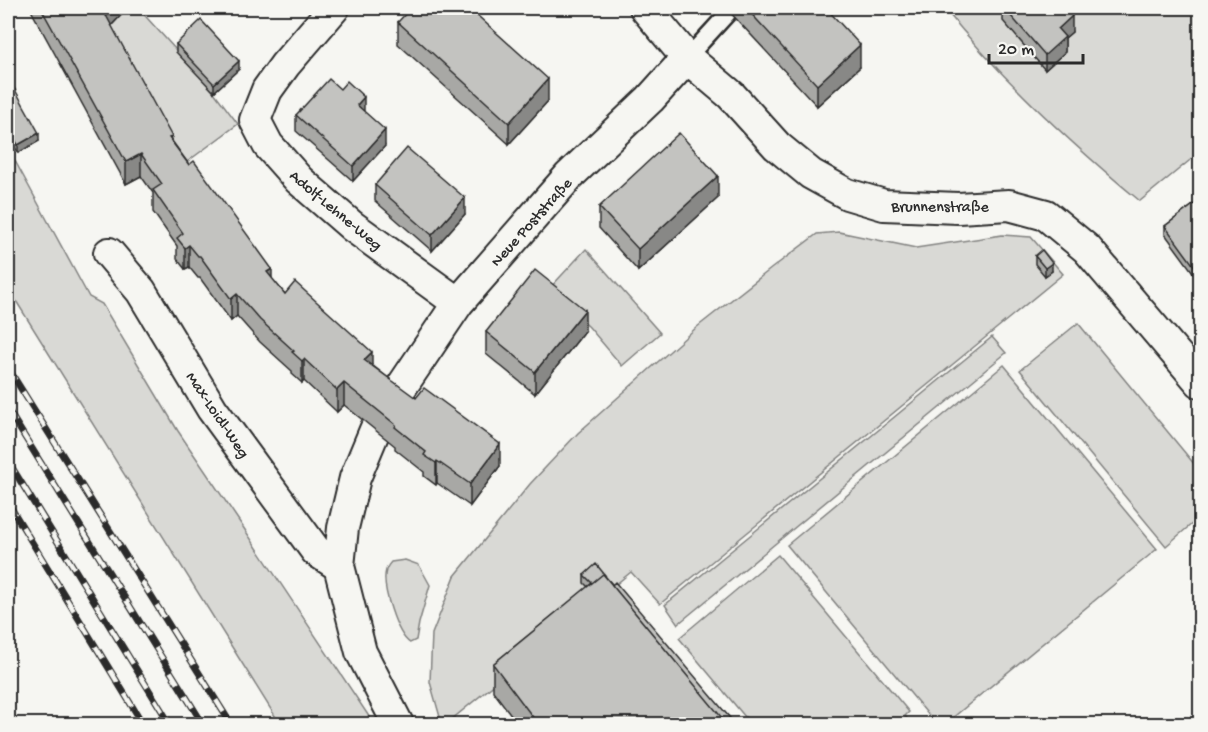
<svg xmlns="http://www.w3.org/2000/svg" width="1208" height="732" viewBox="0 0 1208 732" font-family="'Gochi Hand',sans-serif">
<style>
.green{fill:#d9d9d5;stroke:#828280;stroke-width:1.5}
.lines{fill:none;stroke-linecap:round;stroke-linejoin:round}
.service-casing{stroke:#2b2b2b;stroke-width:20}
.minor-casing{stroke:#2b2b2b;stroke-width:34}
.service{stroke:#f6f6f2;stroke-width:15}
.minor{stroke:#f6f6f2;stroke-width:30}
.rail-casing{stroke:#2b2b2b;stroke-width:7}
.rail{stroke:#f6f6f2;stroke-width:4.5;stroke-dasharray:14;stroke-linecap:butt}
.wall{fill:#a8a8a5;stroke:#2b2b2b;stroke-width:1.5}
.shaded-wall{fill:#888886;stroke:#2b2b2b;stroke-width:1.5}
.building{fill:#c3c3c0;stroke:#2b2b2b;stroke-width:1.5}
.labels{text-anchor:middle;stroke-width:4.5;stroke-linejoin:round;paint-order:stroke}
.street-label{font-size:16px;fill:#2b2b2b;stroke:#f6f6f2}
</style>
<rect width="100%" height="100%" fill="#f6f6f2"/>
<filter id="ink" filterUnits="userSpaceOnUse"><feTurbulence type="fractalNoise" baseFrequency=".0167" numOctaves="2"/><feDisplacementMap in="SourceGraphic" scale="12" xChannelSelector="R" yChannelSelector="G"/><feConvolveMatrix kernelMatrix="1 2 1 2 8 2 1 2 1" color-interpolation-filters="sRGB"/></filter>
<g filter="url(#ink)">
<path class="green" d="M127 8H138L214 92 238 124 176 170 104 34Z
M944 8H1200V152L1140 201C1070 143 1001 78 944 8Z
M8 148 89 297 102 304 178 431 243 527 374 724H280L8 288Z
M839 232 916 248 1002 235 1031 237 1063 274 660 604 631 572 446 724H442L430 682 432 634 455 576 530 484 578 433 697 327 772 268 817 234Z
M586 249 660 333 622 366 589 327 549 289Z
M1078 323 1200 471V517L1166 546 1020 370Z
M992 337 1006 353 678 624 665 605Z
M1004 365 1157 549 945 724H936L787 545Z
M778 555 909 712 905 716 912 724H751L679 638Z
M405 560 419 565 430 585 419 623 416 640 410 643C397 635 381 586 386 570 387 567 389 564 391 562Z"/>
<g class="lines">
<g class="service-casing">
<path id="service" d="M687 58 730 11"/>
</g>
<g class="minor-casing">
<path id="minor" d="M334 8 285 65 267 90 255 120 268 145 299 180 352 226 458 303
M645 8 687 58 731 95 777 146 811 174 847 194 884 205 958 208 1009 205 1046 215 1087 249 1200 382
M109 253 141 291 212 409 316 551 339 566
M392 401 458 303 569 176 650 99 687 58
M375 430 355 478 343 528 339 566 361 652 398 724"/>
</g>
<use href="#service" class="service"/>
<use href="#minor" class="minor"/>
<g class="rail-casing">
<path id="rail" d="M8 368 231 724
M8 410 203 724
M8 461 170 724
M8 503 143 724"/>
</g>
<use href="#rail" class="rail"/>
</g>
<path class="wall" d="M32 8H128L111 26 172 141 272 279 285 294 372 365 500 466 470 506 437 483 436 485 424 476V472L395 449V446L344 405 337 412 304 381 302 383 292 374V371L260 342 237 316 231 321 200 278H198L189 267 185 269 177 259V246L153 212V193L141 176 126 184 32 12Z
M726 8H826L860 67 817 106Z
M1003 8H1065L1072 32 1065 38V52L1045 70 1003 21Z
M398 22 548 101 509 144 398 44Z
M176 44 239 69 214 92 176 52Z
M8 77 39 141 18 153 8 134Z
M364 112 385 146 353 181 296 131V115Z
M375 185 465 214 432 251 375 201Z
M718 198 638 271 599 228V207Z
M1200 200V282L1165 234V226Z
M1035 256 1052 271 1045 276 1035 264Z
M585 331 535 394 486 354V332Z
M584 575 605 576 735 724H518L493 691V664L588 587 584 583Z"/>
<path class="shaded-wall" d="M114 8H128L104 33V18Z
M1072 16V32L1065 38V52L1045 70V55L1058 29Z
M860 45V67L817 106V85Z
M239 61V69L214 92V84Z
M548 79V101L509 144V123Z
M364 97V112L357 105Z
M385 130V146L353 181V166Z
M39 133V141L18 153V145Z
M141 154V176L126 184V162Z
M718 176V198L638 271V249Z
M465 198V214L432 251V235Z
M189 245V267L185 269V248Z
M1052 263V271L1045 276V268Z
M272 269V290L267 272Z
M237 294V316L231 321V299Z
M585 310V331L535 394V372Z
M372 352V374L364 360Z
M304 359V381L302 383V361Z
M344 383V405L337 412V390Z
M500 444V466L470 506V484Z
M437 461V483L436 485V463Z"/>
<path class="building" d="M41 8H102L172 137 169 138 189 165 194 161 272 269 267 272 285 294 295 282 372 352 364 360 416 398 424 388 500 444 470 484 437 461 436 463 424 455 426 452 395 427 396 425 344 383 337 390 304 359 302 361 292 352 294 351 260 320 237 294 231 299 200 256H198L189 245 185 248 177 238 183 233 153 190 162 184 141 154 126 162Z
M102 8H114L106 16Z
M411 8H469L548 79 509 123 398 22Z
M746 8H826L860 45 817 85Z
M1004 8H1065L1072 16 1058 29 1065 37 1045 55Z
M201 20 239 61 214 84 176 44Z
M8 77 39 133 18 145 8 126Z
M329 79 340 89 347 81 364 97 357 105 385 130 353 166 296 115Z
M679 133 718 176 638 249 599 207Z
M407 148 465 198 432 235 375 185Z
M1200 200V274L1165 226Z
M1042 250 1052 263 1045 268 1035 256Z
M535 270 585 310 535 372 486 332Z
M596 564 605 575H604L603 574 592 583 584 575Z
M603 574 727 724H539L535 720 493 664Z
M615 582 735 724H727L612 585Z"/>
</g>
<g class="labels">
<g class="street-label">
<text x="940" y="211">Brunnenstraße</text>
<text transform="translate(337 209) rotate(40)" y="6">Adolf-Lehne-Weg</text>
<text transform="translate(530 221) rotate(-48)" y="6">Neue Poststraße</text>
<text transform="translate(219 414) rotate(56)" y="6">Max-Loidl-Weg</text>
</g>
</g>
<rect width="1208" height="732" fill="none" stroke="#f6f6f2" stroke-width="30"/>
<rect x="15" y="15" width="1178" height="702" fill="none" stroke="#2b2b2b" stroke-width="2" filter="url(#ink)"/>
<path d="M989 54v9h94v-9" fill="none" stroke="#2b2b2b" stroke-width="3"/>
<text x="998" y="54" font-size="18" fill="#2b2b2b" stroke="#f6f6f2" stroke-width="4.5" paint-order="stroke">20 m</text>
</svg>
